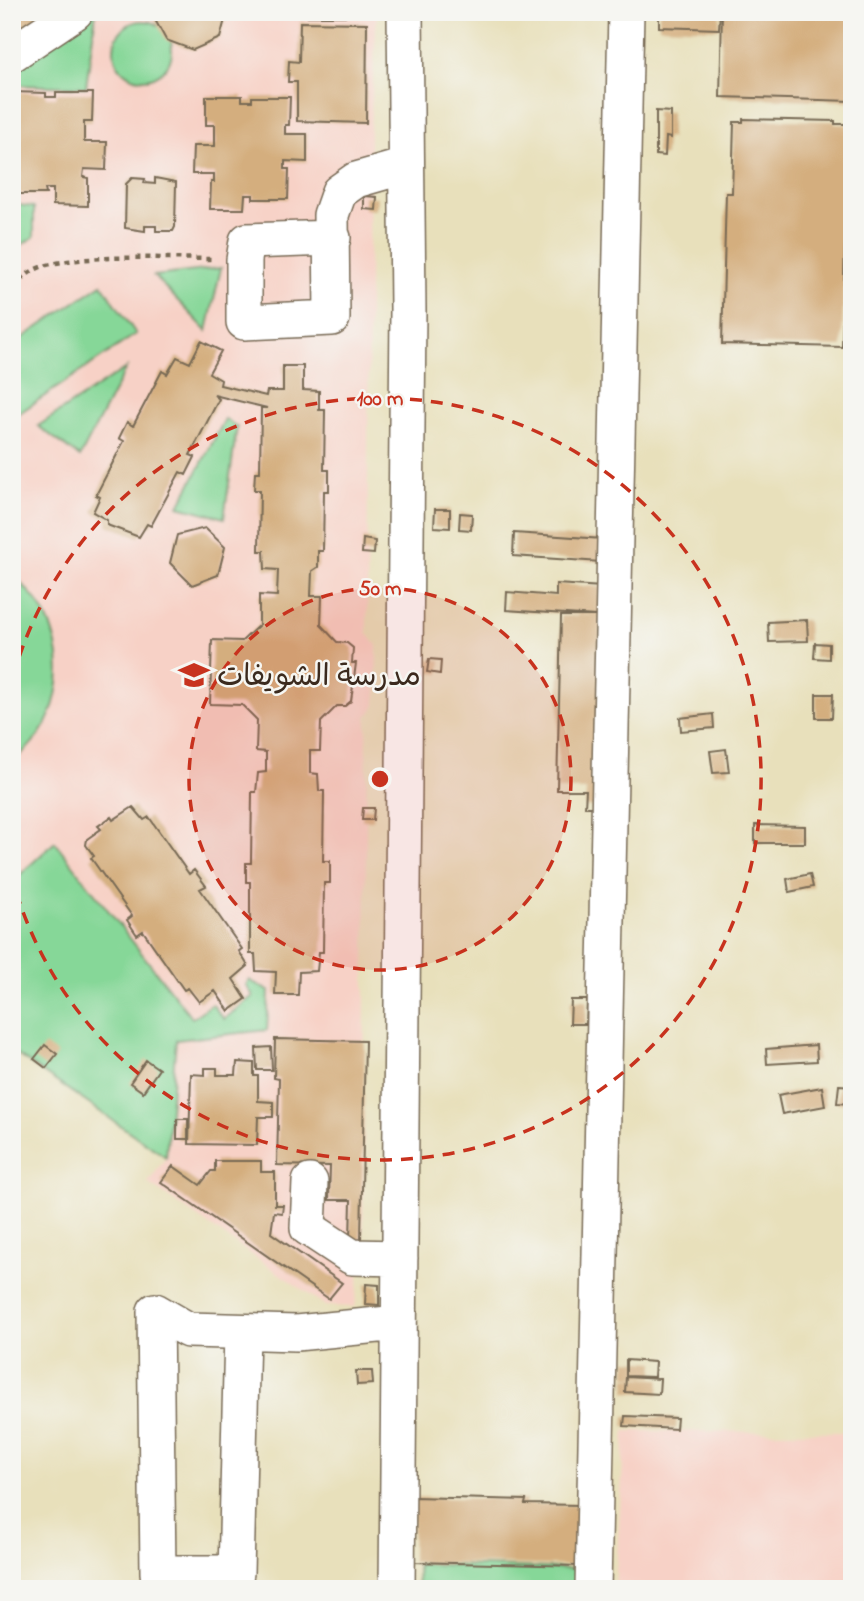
<svg xmlns="http://www.w3.org/2000/svg" width="864" height="1601" viewBox="0 0 864 1601" font-family="'Indie Flower','Playpen Sans Arabic',sans-serif">
<style>
.built{fill:#f7d1c6}
.green{fill:#86d798;stroke:#60805b;stroke-width:2}
.building{fill:#d4ae7e}
.lines{fill:none;stroke-linecap:round;stroke-linejoin:round}
.minor-casing{stroke:#786a55;stroke-width:38}
.path{stroke:#786a55;stroke-width:4.5;stroke-dasharray:5 5;stroke-linecap:butt}
.minor{stroke:#fff;stroke-width:35}
.ring{fill:none;stroke:#c8321e;stroke-width:3.5;stroke-dasharray:12 9}
.labels{text-anchor:middle;stroke-width:5;stroke-linejoin:round;paint-order:stroke}
.poi-label{font-size:30px;fill:#3b2a1e;stroke:#f6f6f2;text-anchor:start}
.centre{fill:#c8321e;stroke:#f6f6f2;stroke-width:3.5}
.ring-label{font-size:21px;text-anchor:middle;font-weight:bold;fill:#c8321e;stroke:#f6f6f2;stroke-width:5;stroke-linejoin:round;paint-order:stroke}
</style>
<rect width="100%" height="100%" fill="#f6f6f2"/>
<filter id="ink" filterUnits="userSpaceOnUse"><feTurbulence type="fractalNoise" baseFrequency=".0143" numOctaves="2"/><feDisplacementMap in="SourceGraphic" scale="14" xChannelSelector="R" yChannelSelector="G"/><feConvolveMatrix kernelMatrix="1 2 1 2 8 2 1 2 1" color-interpolation-filters="sRGB"/></filter>
<filter id="wash" filterUnits="userSpaceOnUse"><feTurbulence type="fractalNoise" baseFrequency=".00686" numOctaves="4" result="noise"/><feDisplacementMap in="SourceGraphic" scale="28" xChannelSelector="R" yChannelSelector="G"/><feGaussianBlur stdDeviation="1.57" result="paint"/><feColorMatrix in="noise" values="0 0 0 0 0 0 0 0 0 0 0 0 0 0 0 0 0 1.4 0 .05"/><feComposite in="paint" operator="in"/></filter>
<g filter="url(#wash)">
<rect width="100%" height="100%" fill="#e8e0bb"/>
<path class="built" d="M92 12H377L370 132 367 632 377 646 376 705 367 716 363 1249 355 1307 326 1306 148 1183 166 1157 12 1051V68Z
M625 1431 850 1432 851 1589H615Z"/>
<path class="green" d="M92 12H96L86 87 12 85V68Z
M114 50a29 29 0 1 1 58 0a29 29 0 1 1-58 0Z
M12 204 34 207V237L12 251Z
M221 268 207 331 154 276Z
M102 284 136 334 12 418V345Z
M126 368 80 457 38 426Z
M225 419 237 427 224 518 179 506Z
M12 574C25 587 38 600 46 616 71 667 59 729 12 761Z
M55 842 192 1018 212 1004 224 1019 253 996 246 985 249 980 269 991 267 1030 176 1040 166 1157 12 1051V882Z
M417 1564 578 1569V1589H418Z"/>
<g id="blocks">
<path class="building" d="M20 12H37L43 21 12 35V17Z
M154 12H227L220 38 193 50 166 40 153 16Z
M261 12H345V16H261Z
M659 12H720L719 29 659 27Z
M722 12H852V101L720 97Z
M300 22 367 23 366 123 297 121V82H288L289 61 299 62Z
M12 92 46 93V97H56V93H93L92 122H84V142H107L106 170 84 169 83 177 88 178V206L53 205V189H45L46 194H12Z
M206 96H242V101H252V97H290L289 125H285V134H307V162L285 161V169H289L288 199H253V195H245L244 209H210L211 182H214V174H192L193 146H215V125H206Z
M656 111 671 112V138L666 137 665 156 656 155Z
M743 119 835 121V124H848L849 174H847L842 347 722 344 726 193H732L734 122H743Z
M132 178 145 179 144 183 155 184V178L176 182 175 227 173 231H156V226H145V231L125 228 126 184Z
M364 196 377 197 376 210 364 209Z
M201 341 221 351 209 373 221 380 220 385 266 396 267 391H283V366H303V390L319 391V410H325L324 470H329V491H324L323 551H318V567L312 571 311 596H322L321 625 337 642 347 643 353 648 352 663H356L351 701 345 706H337L321 722 320 751H310V773L318 774 319 791H324L323 861H330V883H324L323 952H319L317 971 299 972 298 995H275L276 972 256 971 255 954H250V882H246V863H251L252 792H256L258 773 266 772V752L256 751 257 720 242 705 210 704 212 640 242 641 259 625V595L277 596 278 570 265 569 264 551H259L260 490H254L255 472H260L261 408H267L214 395 219 399 190 455 195 457 186 475 180 472 151 526 147 524 139 537 107 525V520L93 512 100 497 96 495 124 441 119 438 127 422 133 426 162 371 167 374 177 357 190 363Z
M435 509H450V528L434 527Z
M460 513 472 514 471 530 459 529Z
M205 528 225 547 218 575 192 585 170 563 177 535Z
M514 533 603 539 601 562 513 556Z
M363 539 375 541 374 554 362 553Z
M556 584 602 587 596 807H585L586 790H557L561 616H596L506 610 507 592 556 596Z
M807 620 808 641 769 642 768 622Z
M815 643 829 644V659L814 658Z
M429 659 441 660 440 674 427 672Z
M816 694H833L832 718H816Z
M713 714 714 728 681 731 680 718Z
M726 749 729 772 713 773 710 751Z
M133 807 144 820 149 817 189 874 194 870 206 886 200 889 242 949 239 951 248 966 233 979 246 999 229 1011 215 991 199 1002 188 988 184 990 143 931 137 935 127 920 132 916 91 858 94 856 86 845 87 839 101 829 98 826 111 817 113 820Z
M363 808H374L373 820H362Z
M755 825 805 826V843H755Z
M810 874 813 887 789 892 787 879Z
M571 1000H587L586 1024H570Z
M275 1039 365 1041 361 1240H350L351 1200H329L330 1166 277 1165 279 1079 274 1078Z
M45 1045 57 1054 46 1068 34 1059Z
M816 1045 817 1061 767 1064 766 1049Z
M271 1047 272 1070H257L256 1048Z
M146 1060 159 1069 143 1092 130 1083Z
M237 1062 254 1063V1076H258V1101L273 1102V1117H258L257 1145 189 1144 191 1074 205 1075V1068H217V1075H236Z
M839 1085 852 1086 851 1104 837 1103Z
M822 1087 825 1106 782 1114 778 1095Z
M177 1119H188V1139H177Z
M215 1161H261V1172H275V1205H283L282 1213 274 1212 271 1233 342 1283 329 1299 161 1182 173 1166 200 1185 211 1171H215Z
M366 1284 379 1285V1305L365 1304Z
M626 1360 655 1362 654 1377 626 1376Z
M356 1371H372L373 1384 357 1385Z
M626 1377 660 1379 659 1394 625 1392Z
M625 1416 677 1418 676 1429 624 1426Z
M413 1497 526 1500 525 1504 581 1505 579 1566 412 1562Z"/>
</g>
</g>
<g filter="url(#ink)">
<use href="#blocks" fill-opacity="0" stroke="#786a55" stroke-width="2"/>
<g class="lines">
<g class="minor-casing">
<path id="minor" d="M12 54 75 12
M333 238 247 241 244 260V322L332 318 331 215 339 192 356 180 405 166
M310 1182 308 1228 352 1257 400 1258
M242 1332 236 1573H158L155 1311 188 1330 296 1333 399 1323
M397 1589 408 309 405 12
M593 1589 626 12"/>
</g>
<path class="path" d="M12 286C19 281 27 274 34 270 68 252 174 259 215 259"/>
<use href="#minor" class="minor"/>
</g>
</g>
<circle cx="380" cy="779" r="191" fill="#c8321e" fill-opacity=".12"/>
<g class="ring">
<circle cx="380" cy="779" r="191"/>
<path d="M13 677A381 381 0 1 1 13 881"/>
</g>
<defs>
<g id="school-bare" transform="scale(2.415)"><path d="M0-5L7-2L0 1L-7-2ZM-4 1L0 2.5L4 1V4Q0 6-4 4Z" fill="#c8321e" stroke="#f6f6f2" stroke-width="2.5" paint-order="stroke"/></g>
</defs>
<g fill-rule="evenodd">
<use href="#school-bare" x="194" y="675"/>
</g>
<g class="labels">
<g class="poi-label">
<text x="217" y="685">مدرسة الشويفات</text>
</g>
</g>
<circle cx="380" cy="779" r="10" class="centre"/>
<g class="ring-label">
<text x="380" y="405">100 m</text>
<text x="380" y="595">50 m</text>
</g>
<rect width="864" height="1601" fill="none" stroke="#f6f6f2" stroke-width="42"/>
</svg>
